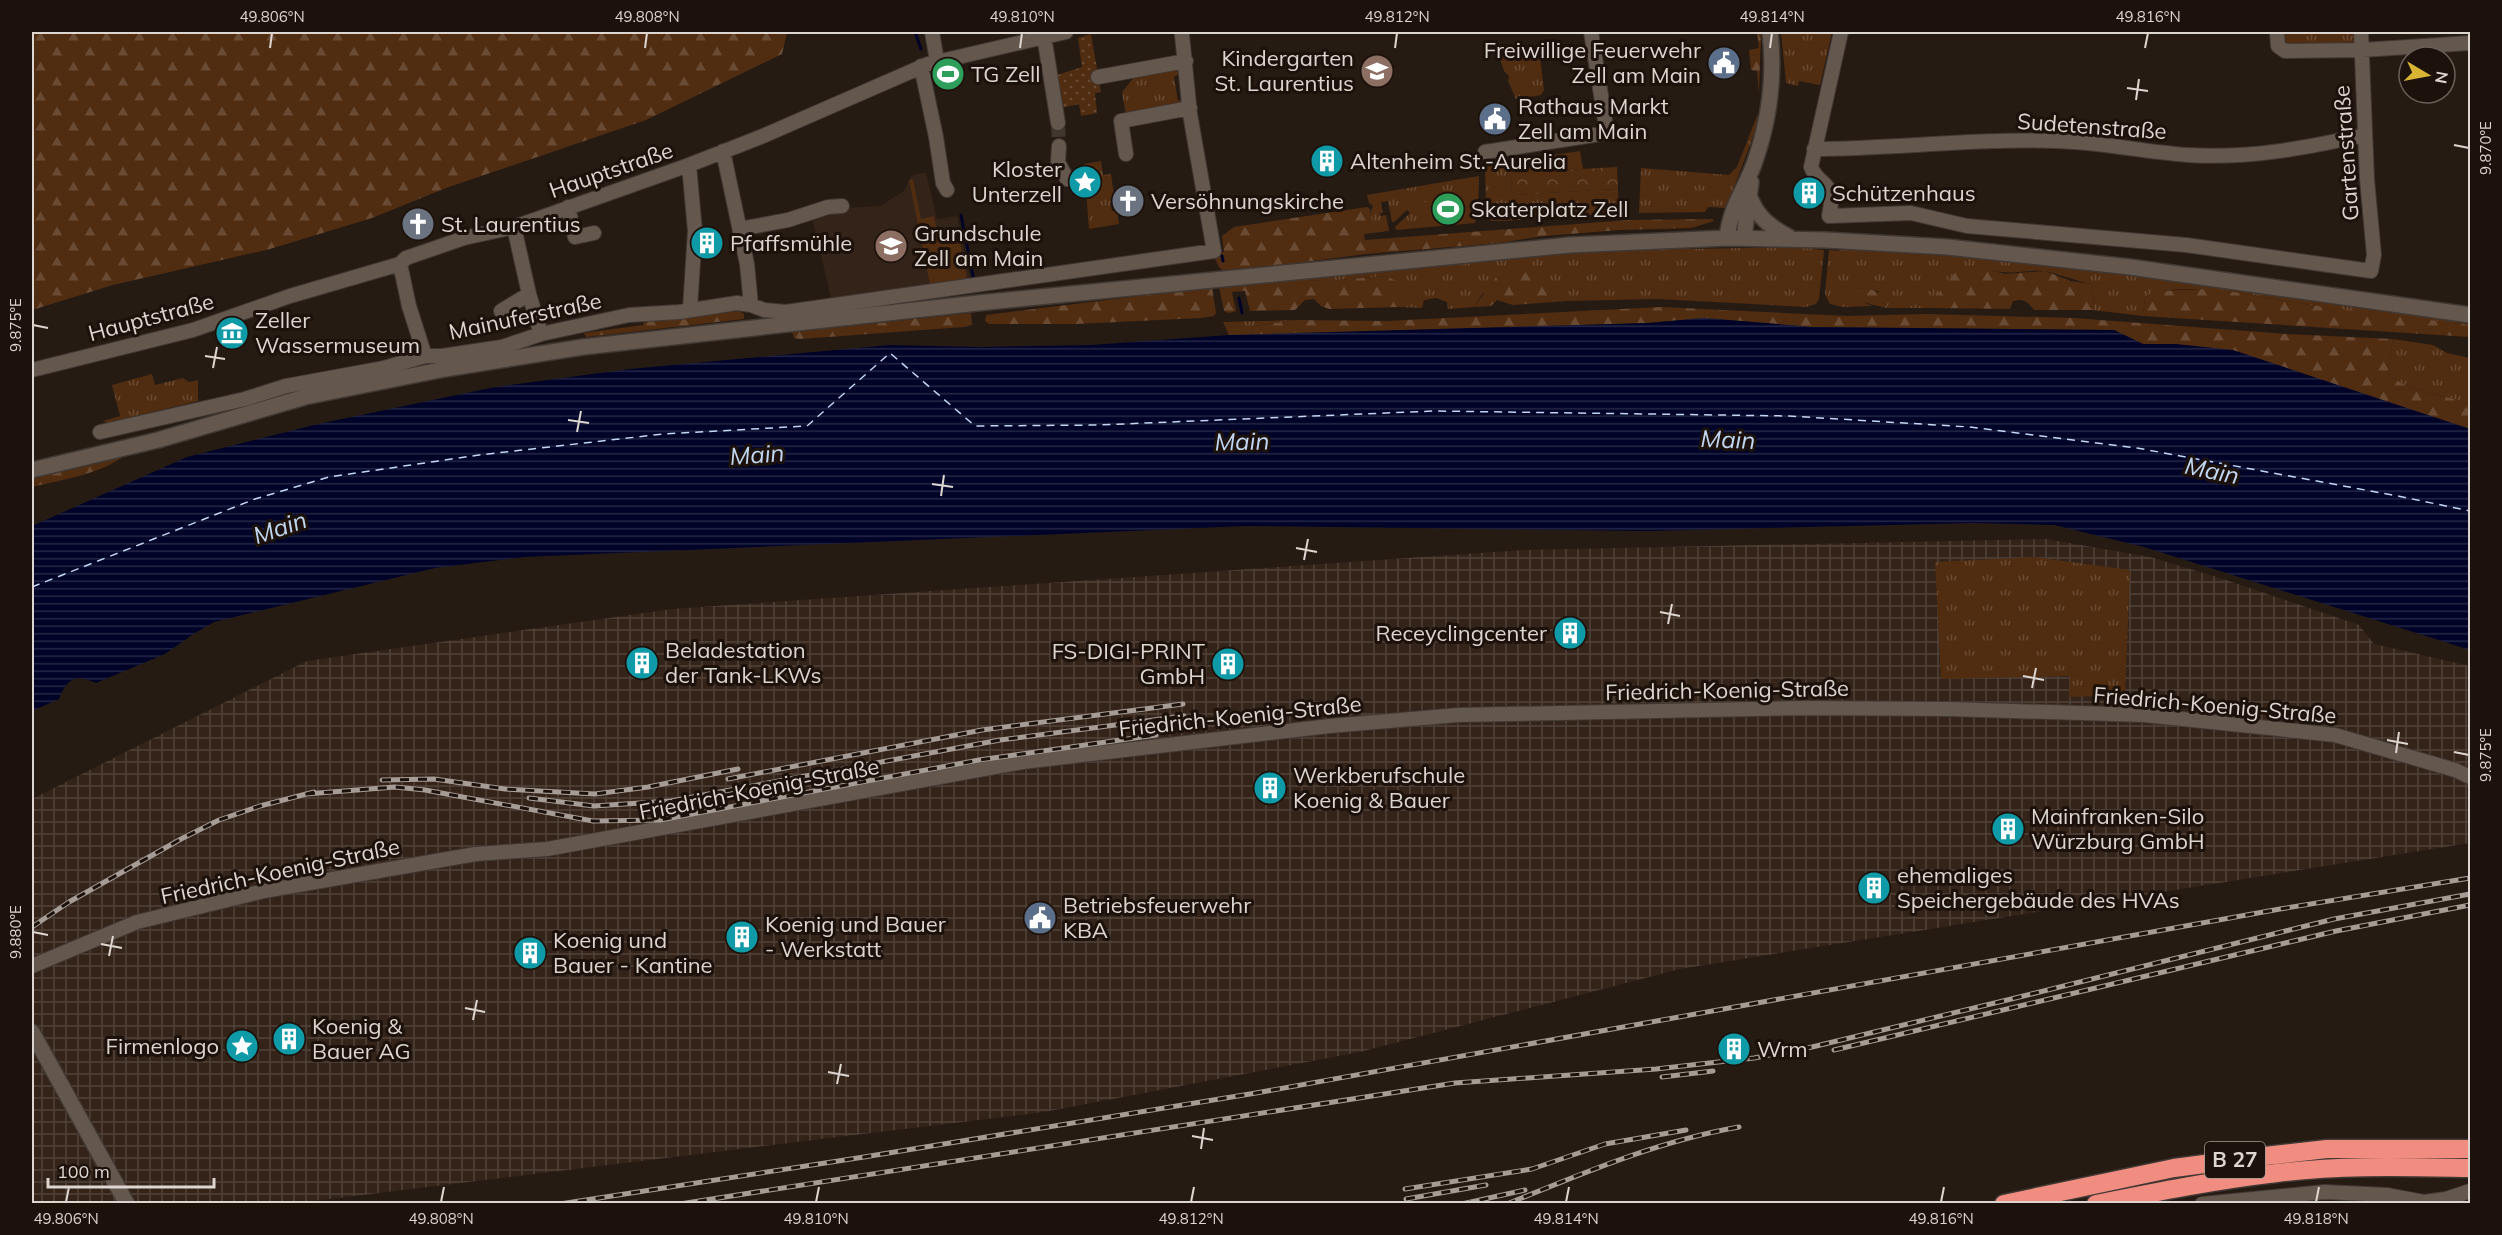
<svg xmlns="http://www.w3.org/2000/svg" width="2502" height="1235" viewBox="0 0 2502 1235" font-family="Mulish,sans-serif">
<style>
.built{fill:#332318}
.industrial{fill:url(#industrial-grid)}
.grass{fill:url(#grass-tufts)}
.forest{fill:url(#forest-firs)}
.park{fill:url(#park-crowns)}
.garden{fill:url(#garden-dots)}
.pitch{fill:#502c11}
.water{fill:url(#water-rules)}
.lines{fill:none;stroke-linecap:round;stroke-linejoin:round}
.stream{stroke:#000328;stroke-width:3}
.ferry{stroke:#c2d7f3;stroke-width:1.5;stroke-dasharray:8 6;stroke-linecap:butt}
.street-tunnel{stroke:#41372f;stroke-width:14;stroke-dasharray:14 7;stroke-linecap:butt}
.street-casing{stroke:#403833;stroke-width:16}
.secondary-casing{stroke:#403833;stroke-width:18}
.highway-casing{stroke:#403833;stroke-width:21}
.street{stroke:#64574e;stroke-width:14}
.secondary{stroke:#64574e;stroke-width:15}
.highway{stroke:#f18c81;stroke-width:18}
.rail-casing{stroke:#a59c96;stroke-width:5}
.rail{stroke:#1c120b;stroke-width:3;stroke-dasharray:9;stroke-linecap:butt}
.ticks{fill:none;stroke:#ddd5d0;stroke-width:2}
.labels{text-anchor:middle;stroke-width:6;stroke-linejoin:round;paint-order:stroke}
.shield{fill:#1c120b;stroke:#a39a95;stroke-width:1.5}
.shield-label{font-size:21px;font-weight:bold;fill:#ddd5d0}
.poi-label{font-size:22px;fill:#ddd5d0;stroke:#1c120b;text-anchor:start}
.street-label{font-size:22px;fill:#ddd5d0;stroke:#1c120b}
.water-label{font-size:24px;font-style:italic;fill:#c2d7f3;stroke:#1c120b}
.neatline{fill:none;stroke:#ddd5d0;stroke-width:2}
.ticks-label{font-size:15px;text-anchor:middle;fill:#ddd5d0}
</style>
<defs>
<pattern id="industrial-grid" width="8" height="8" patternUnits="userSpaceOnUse" patternTransform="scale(1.5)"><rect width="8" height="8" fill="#332318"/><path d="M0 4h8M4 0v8" fill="none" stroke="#504239"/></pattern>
<pattern id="grass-tufts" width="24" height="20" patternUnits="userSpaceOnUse" patternTransform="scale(1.5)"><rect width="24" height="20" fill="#502c11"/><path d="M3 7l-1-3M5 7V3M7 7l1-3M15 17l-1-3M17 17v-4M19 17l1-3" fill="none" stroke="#694a33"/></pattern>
<pattern id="forest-firs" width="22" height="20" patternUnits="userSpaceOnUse" patternTransform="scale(1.5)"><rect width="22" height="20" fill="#502c11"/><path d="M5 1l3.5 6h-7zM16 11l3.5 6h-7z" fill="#694a33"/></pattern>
<pattern id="park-crowns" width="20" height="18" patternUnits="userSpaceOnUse" patternTransform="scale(1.5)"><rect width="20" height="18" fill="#502c11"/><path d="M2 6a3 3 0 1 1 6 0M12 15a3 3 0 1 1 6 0" fill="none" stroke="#694a33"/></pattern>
<pattern id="garden-dots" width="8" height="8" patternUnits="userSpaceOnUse" patternTransform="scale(1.5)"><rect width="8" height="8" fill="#502c11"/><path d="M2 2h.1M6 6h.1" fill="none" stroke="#694a33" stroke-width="1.8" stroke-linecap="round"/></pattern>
<pattern id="water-rules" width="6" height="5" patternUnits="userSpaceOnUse" patternTransform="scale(1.5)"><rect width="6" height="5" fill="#000328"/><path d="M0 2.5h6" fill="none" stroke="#252746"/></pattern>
</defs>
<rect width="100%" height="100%" fill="#261b13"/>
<path class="built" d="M926 172 937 219 957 216 971 283 832 302 812 217 845 208 880 206 904 191 911 176Z"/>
<path class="industrial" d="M2046 539 2150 557 2220 578 2359 625 2374 644 2470 666V843L1680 969 1360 1052 1044 1112 297 1203 32 1204V799L307 661 672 609 1524 550Z"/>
<path class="grass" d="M1781 32 1785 34 1832 32 1820 85 1799 81 1798 86 1786 83Z
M2282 32H2354L2355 42 2285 47Z
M1531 53 1540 57 1544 90 1541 95 1516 99 1508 81 1509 76 1504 71 1499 56Z
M1183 68V72L1174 77 1178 101 1186 97 1188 106 1126 116 1122 92 1135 76Z
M1757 116H1761L1726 208 1708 207 1705 212 1639 213 1641 168 1729 175 1737 167Z
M1580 151 1583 169 1511 173 1512 195 1618 189 1619 213 1504 221H1492L1486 218 1485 165Z
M1101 161 1103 175 1111 174 1115 202 1110 203 1112 211H1117L1119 224 1089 229 1084 164Z
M1479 176 1478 212 1475 223 1396 230 1395 227 1410 213 1407 210 1394 222H1392L1388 201 1381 202 1383 213H1380L1381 216 1386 215 1389 231 1364 234C1371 225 1369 213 1373 206L1369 203 1367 195Z
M1813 247V249L1824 250 1819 299 1816 304 1806 307 1658 299 1566 301 1556 292 1483 293 1474 307 1448 309 1447 302 1436 298 1424 300 1422 308 1399 307 1401 304V293L1387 276 1325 281 1292 279 1509 258 1619 250Z
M1840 248C2052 258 2261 292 2470 322V325C2417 319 2364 314 2311 305 2275 300 2172 277 2145 298L2143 316 2092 310 2094 300 2091 284C2076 281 2057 273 2044 271 2024 269 2013 276 1991 270L1934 305 1937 308H1886L1889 304 1878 291 1855 288 1862 302 1873 306 1843 307 1830 304 1825 294 1829 250 1839 251Z
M1297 320 1253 326 1252 335H1229L1223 322Z
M2393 339 2433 345 2447 353 2470 358V405C2444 393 2410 393 2388 374Z
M152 374 155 385 183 378 189 382 198 380V401L107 423 103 421 120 416 112 385Z
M2034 557 2130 570 2125 695 2069 697 2070 676 1941 679 1935 562Z"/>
<path class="forest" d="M32 32H787L782 54 646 120 446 188 372 218 270 249 113 285 32 310Z
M1757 32H1761L1759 92 1757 71 1751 70 1749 50 1759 48Z
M1367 207 1370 209 1372 221 1364 234 1365 240 1628 220 1712 219 1714 221 1691 228 1620 230 1544 236 1499 243 1366 254 1224 272 1219 267 1215 259 1218 253 1224 252 1222 236 1234 227Z
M1962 268 1991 270 2005 274 2045 271 2071 281 2091 284 2094 300 2092 310H2034C2027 301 2024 298 2013 301L2010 309 1937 308 1934 305C1939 289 1948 277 1962 268Z
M1518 272 1538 273 1566 301 1513 305 1497 300 1491 306 1474 307 1497 276Z
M1387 276 1401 284 1402 304 1399 307 1329 309 1321 306 1314 299 1305 300 1295 310 1250 311 1245 291 1232 292 1236 311 1229 313 1224 311 1219 287 1292 279 1325 281Z
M1212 287 1216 313 1214 316 1201 318 1076 324H989L985 321 986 315Z
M1855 288C1870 290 1883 289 1889 304L1886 308 1862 302 1854 293Z
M2215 289 2310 305 2470 325V337L2143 316 2145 298 2154 291Z
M1661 307 1847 316 1927 314 2074 318 2287 334 2393 339 2388 374C2410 393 2444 393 2470 405V429L2380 400 2176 344H2143L2114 330 1812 327 1704 318 1648 323 1252 335 1253 326 1297 320 1387 321Z
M739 311 744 314V319L586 337 584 333 643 325 646 316 665 320Z
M971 313 972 325 964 327 800 339 794 338 792 332Z
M127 454C99 475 65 479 32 487V477Z"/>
<path class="park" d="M1617 167 1618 189 1512 195 1511 173Z"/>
<path class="garden" d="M1091 34 1101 92 1095 93 1097 113 1081 116 1079 104 1061 108 1057 75 1082 67 1078 38Z"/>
<path class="pitch" d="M913 179 921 219 934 216 937 231 957 227 967 278 930 285 909 180Z
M1471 191 1474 219 1430 223 1429 216H1424L1423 202H1428V195Z"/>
<path class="water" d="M1704 318 1812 327 2114 330 2143 344H2176L2233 350 2470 429V650L2144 547 2054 525 1974 523 1649 531 1246 526 525 557 435 568 214 622 192 635 165 654 96 683C75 673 67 679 59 699L32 711V526L187 457 318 424 495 387 630 369 889 345 980 347 1091 345 1229 335 1648 323Z"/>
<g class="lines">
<path class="stream" d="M915 32 921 49
M961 215 973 276
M1222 256 1223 261
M1239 298 1242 313"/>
<path class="ferry" d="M32 587 255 499 329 477 479 455 663 434 807 426 890 353 975 426 1098 425 1435 411 1789 416 1970 427 2137 448 2398 496 2470 511"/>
<path class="street-tunnel" d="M1058 123 1059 146"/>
<g class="street-casing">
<path id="street" d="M932 32 937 61
M1841 32 1811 167C1816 181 1829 183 1831 195 1832 201 1830 210 1829 216L1911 213 1967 226 2186 245 2371 271 2374 255 2367 179 2361 32
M2277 32 2278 46 2285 51 2362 50 2470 43
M1044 36 1058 123
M921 66 936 137 943 183 947 190
M1098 77 1186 61
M1059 146 1058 162 1067 179
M1814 149C1895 149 1975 138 2056 141 2100 142 2144 152 2188 155 2248 159 2306 148 2364 135
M723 151 747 264 751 305
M1485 152 1607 133 1591 32
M1126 154 1121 121 1190 108
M689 165 695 231 690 309
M568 207 575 237 594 233
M514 227 529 294 541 334
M740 229 788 220 828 207 842 206
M400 264 409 306 425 356
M501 311 529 294
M32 370 193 330 290 296 400 264 406 258 464 238 514 227 689 165 763 136 928 64 1066 32
M100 432 245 399 286 386 384 368 425 356H442L502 347 541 334 629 315 679 312 737 303 751 305 764 310 786 312 1214 251 1190 114 1182 35
M32 966 137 922 264 891 476 854 547 849 1023 762 1330 726 1458 715 1804 708 1948 709 2144 715 2335 735 2455 770 2470 777
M2202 1204 2325 1192 2387 1195 2424 1202 2446 1199 2470 1191"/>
</g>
<g class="secondary-casing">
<path id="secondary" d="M1749 195C1757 217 1769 226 1789 237
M1727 238C1730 208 1744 191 1754 164 1769 122 1775 76 1770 32
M1744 238 1751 182
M32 470 158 440 305 397 445 369 583 347 978 303 1570 245 1727 238 1826 240 1947 247 2130 267 2470 315
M32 1032 127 1204"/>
</g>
<g class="highway-casing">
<path id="highway" d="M2004 1204 2174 1168 2265 1156 2327 1149H2470
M2096 1204C2156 1192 2216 1180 2277 1173 2341 1165 2406 1167 2470 1168"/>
</g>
<use href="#street" class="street"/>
<use href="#secondary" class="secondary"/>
<use href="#highway" class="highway"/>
<g class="rail-casing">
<path id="rail" d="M728 779 982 730 1183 704
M382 780 434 779 505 789 595 794 648 787 738 769
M306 794 395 787 425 790 593 821 660 820 979 760 1156 735
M529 798 594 806 671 801 1000 740 1184 716
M32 927 69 902 181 839 219 820 260 806 314 792
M1834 1050 2336 931 2470 905
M1662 1077 1713 1071
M1405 1189 1532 1169 1605 1144 1686 1130
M1406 1199 1486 1185
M560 1204 864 1157 1256 1093 2280 909 2470 878
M680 1204 1455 1083 1656 1069 1754 1058 1812 1047 2003 1001 2334 919 2470 894
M1462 1204 1525 1190
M1507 1204C1583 1173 1658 1141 1739 1127"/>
</g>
<use href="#rail" class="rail"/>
</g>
<path class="ticks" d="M270 48 272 33M645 48 647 33M1020 48 1022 33M1395 48 1397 33M1770 48 1772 33M2145 48 2148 33M2127 88 2148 91M2136 100 2139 79M2454 145 2469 148M33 325 48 328M205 356 225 359M213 368 217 347M568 420 589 423M577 432 581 411M932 484 953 487M941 496 944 475M1296 548 1317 552M1304 560 1308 539M1660 612 1680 616M1668 624 1672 604M2023 676 2044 680M2032 688 2036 668M2387 740 2408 744M2454 752 2469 755M2396 753 2399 732M33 932 48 935M101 944 122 948M109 956 113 936M465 1008 485 1012M473 1020 477 1000M828 1072 849 1076M837 1084 841 1064M1192 1136 1213 1140M1201 1149 1204 1128M66 1202 69 1187M441 1202 444 1187M816 1202 819 1187M1191 1202 1194 1187M1566 1202 1569 1187M1941 1202 1944 1187M2316 1202 2319 1187"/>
<defs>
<g id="civic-disc" transform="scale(1.725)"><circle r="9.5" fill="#5c6f8a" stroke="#1c120b"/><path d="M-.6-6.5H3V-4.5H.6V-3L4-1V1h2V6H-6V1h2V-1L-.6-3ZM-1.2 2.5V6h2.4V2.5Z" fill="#fff"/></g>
<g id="school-disc" transform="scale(1.725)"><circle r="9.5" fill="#8d6e63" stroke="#1c120b"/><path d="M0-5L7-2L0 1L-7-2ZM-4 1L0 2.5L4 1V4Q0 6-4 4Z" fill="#fff"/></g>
<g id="stadium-disc" transform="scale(1.725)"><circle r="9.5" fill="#2e9e5b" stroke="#1c120b"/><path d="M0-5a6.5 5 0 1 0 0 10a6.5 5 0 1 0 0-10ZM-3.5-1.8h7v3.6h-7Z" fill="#fff"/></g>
<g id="building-disc" transform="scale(1.725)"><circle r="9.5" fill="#0f9aa8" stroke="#1c120b"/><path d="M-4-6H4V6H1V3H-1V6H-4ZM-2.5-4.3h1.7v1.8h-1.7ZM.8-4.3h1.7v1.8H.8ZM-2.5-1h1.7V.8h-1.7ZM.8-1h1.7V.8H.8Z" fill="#fff"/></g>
<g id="sight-disc" transform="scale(1.725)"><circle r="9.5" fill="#0f9aa8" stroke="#1c120b"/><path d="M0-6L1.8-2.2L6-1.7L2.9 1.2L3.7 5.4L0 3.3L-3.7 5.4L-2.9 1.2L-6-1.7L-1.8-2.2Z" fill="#fff"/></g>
<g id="church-disc" transform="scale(1.725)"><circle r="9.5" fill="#6b7280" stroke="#1c120b"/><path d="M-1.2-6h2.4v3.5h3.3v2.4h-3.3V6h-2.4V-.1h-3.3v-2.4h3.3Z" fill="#fff"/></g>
<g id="museum-disc" transform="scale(1.725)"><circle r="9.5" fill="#0f9aa8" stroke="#1c120b"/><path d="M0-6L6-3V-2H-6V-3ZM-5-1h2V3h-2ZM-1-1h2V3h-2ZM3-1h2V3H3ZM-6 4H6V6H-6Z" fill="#fff"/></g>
</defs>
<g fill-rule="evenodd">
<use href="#civic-disc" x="1724" y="63"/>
<use href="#school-disc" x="1377" y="71"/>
<use href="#stadium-disc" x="948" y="74"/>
<use href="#civic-disc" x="1495" y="119"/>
<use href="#building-disc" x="1327" y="161"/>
<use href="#sight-disc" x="1085" y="182"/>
<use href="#building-disc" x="1809" y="193"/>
<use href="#church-disc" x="1128" y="201"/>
<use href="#stadium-disc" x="1448" y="209"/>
<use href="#church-disc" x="418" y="224"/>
<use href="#building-disc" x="707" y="243"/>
<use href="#school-disc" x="891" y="246"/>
<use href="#museum-disc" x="232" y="333"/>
<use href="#building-disc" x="1570" y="633"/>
<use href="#building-disc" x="642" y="663"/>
<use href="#building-disc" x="1228" y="664"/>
<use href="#building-disc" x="1270" y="788"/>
<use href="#building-disc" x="2008" y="829"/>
<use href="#building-disc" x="1874" y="888"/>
<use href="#civic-disc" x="1040" y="918"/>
<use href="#building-disc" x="742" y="937"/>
<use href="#building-disc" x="530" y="953"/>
<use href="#building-disc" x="289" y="1039"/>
<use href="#sight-disc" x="242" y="1046"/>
<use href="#building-disc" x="1734" y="1049"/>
</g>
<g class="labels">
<rect class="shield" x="2205" y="1142" width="60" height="36" rx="4.5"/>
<g class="shield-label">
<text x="2235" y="1167">B 27</text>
</g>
<g class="poi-label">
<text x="1701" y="58" text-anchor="end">Freiwillige Feuerwehr<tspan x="1701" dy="25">Zell am Main</tspan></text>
<text x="1354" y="66" text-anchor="end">Kindergarten<tspan x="1354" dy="25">St. Laurentius</tspan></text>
<text x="971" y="82">TG Zell</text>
<text x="1518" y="114">Rathaus Markt<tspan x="1518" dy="25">Zell am Main</tspan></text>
<text x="1350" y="169">Altenheim St.-Aurelia</text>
<text x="1062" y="177" text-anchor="end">Kloster<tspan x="1062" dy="25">Unterzell</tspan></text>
<text x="1832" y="201">Schützenhaus</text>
<text x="1151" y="209">Versöhnungskirche</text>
<text x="1471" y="217">Skaterplatz Zell</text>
<text x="441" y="232">St. Laurentius</text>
<text x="914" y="241">Grundschule<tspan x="914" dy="25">Zell am Main</tspan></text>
<text x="730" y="251">Pfaffsmühle</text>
<text x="255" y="328">Zeller<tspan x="255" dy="25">Wassermuseum</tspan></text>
<text x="1547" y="641" text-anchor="end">Receyclingcenter</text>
<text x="665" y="658">Beladestation<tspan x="665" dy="25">der Tank-LKWs</tspan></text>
<text x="1205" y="659" text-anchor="end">FS-DIGI-PRINT<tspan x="1205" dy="25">GmbH</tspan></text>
<text x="1293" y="783">Werkberufschule<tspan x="1293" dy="25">Koenig &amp; Bauer</tspan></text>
<text x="2031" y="824">Mainfranken-Silo<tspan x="2031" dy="25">Würzburg GmbH</tspan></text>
<text x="1897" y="883">ehemaliges<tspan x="1897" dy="25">Speichergebäude des HVAs</tspan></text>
<text x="1063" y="913">Betriebsfeuerwehr<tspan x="1063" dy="25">KBA</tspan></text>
<text x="765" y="932">Koenig und Bauer<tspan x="765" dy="25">- Werkstatt</tspan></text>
<text x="553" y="948">Koenig und<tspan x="553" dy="25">Bauer - Kantine</tspan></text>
<text x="312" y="1034">Koenig &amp;<tspan x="312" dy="25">Bauer AG</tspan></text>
<text x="219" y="1054" text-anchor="end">Firmenlogo</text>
<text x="1757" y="1057">Wrm</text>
</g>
<g class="street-label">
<text transform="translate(2092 126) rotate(4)" y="8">Sudetenstraße</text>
<text transform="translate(2346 153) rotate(-94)" y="8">Gartenstraße</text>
<text transform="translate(611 170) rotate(-19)" y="8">Hauptstraße</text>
<text transform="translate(525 316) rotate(-12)" y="8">Mainuferstraße</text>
<text transform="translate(151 317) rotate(-15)" y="8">Hauptstraße</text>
<text transform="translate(1727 690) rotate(-1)" y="8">Friedrich-Koenig-Straße</text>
<text transform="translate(2215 705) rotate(5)" y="8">Friedrich-Koenig-Straße</text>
<text transform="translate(1240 716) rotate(-6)" y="8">Friedrich-Koenig-Straße</text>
<text transform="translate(759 789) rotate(-11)" y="8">Friedrich-Koenig-Straße</text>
<text transform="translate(280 871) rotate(-12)" y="8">Friedrich-Koenig-Straße</text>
</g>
<g class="water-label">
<text transform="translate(1728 440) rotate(2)" y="8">Main</text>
<text transform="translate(1242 442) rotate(-1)" y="8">Main</text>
<text transform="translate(757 455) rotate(-4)" y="8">Main</text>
<text transform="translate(2212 471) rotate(12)" y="8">Main</text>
<text transform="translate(280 528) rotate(-19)" y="8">Main</text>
</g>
</g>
<rect width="2502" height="1235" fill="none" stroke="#1c120b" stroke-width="66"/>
<g transform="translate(2427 75) rotate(100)"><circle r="28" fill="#1c120b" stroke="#69605a" stroke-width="1.5"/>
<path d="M0-4.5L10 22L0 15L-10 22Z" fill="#d9b434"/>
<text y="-9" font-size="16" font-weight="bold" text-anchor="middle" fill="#ddd5d0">N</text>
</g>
<path d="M48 1178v9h166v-9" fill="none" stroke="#ddd5d0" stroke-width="3"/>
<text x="57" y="1178" font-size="18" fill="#ddd5d0" stroke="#1c120b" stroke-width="4.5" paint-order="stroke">100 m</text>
<rect x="33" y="33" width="2436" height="1169" class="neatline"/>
<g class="ticks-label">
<text x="272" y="22">49.806°N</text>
<text x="647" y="22">49.808°N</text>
<text x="1022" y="22">49.810°N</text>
<text x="1397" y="22">49.812°N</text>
<text x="1772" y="22">49.814°N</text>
<text x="2148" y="22">49.816°N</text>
<text transform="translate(2486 148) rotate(-90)" y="5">9.870°E</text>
<text transform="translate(16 325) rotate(-90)" y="5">9.875°E</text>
<text transform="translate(2486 755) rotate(-90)" y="5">9.875°E</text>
<text transform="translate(16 932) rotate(-90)" y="5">9.880°E</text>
<text x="66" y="1224">49.806°N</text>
<text x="441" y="1224">49.808°N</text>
<text x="816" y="1224">49.810°N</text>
<text x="1191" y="1224">49.812°N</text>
<text x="1566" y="1224">49.814°N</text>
<text x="1941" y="1224">49.816°N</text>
<text x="2316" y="1224">49.818°N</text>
</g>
</svg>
